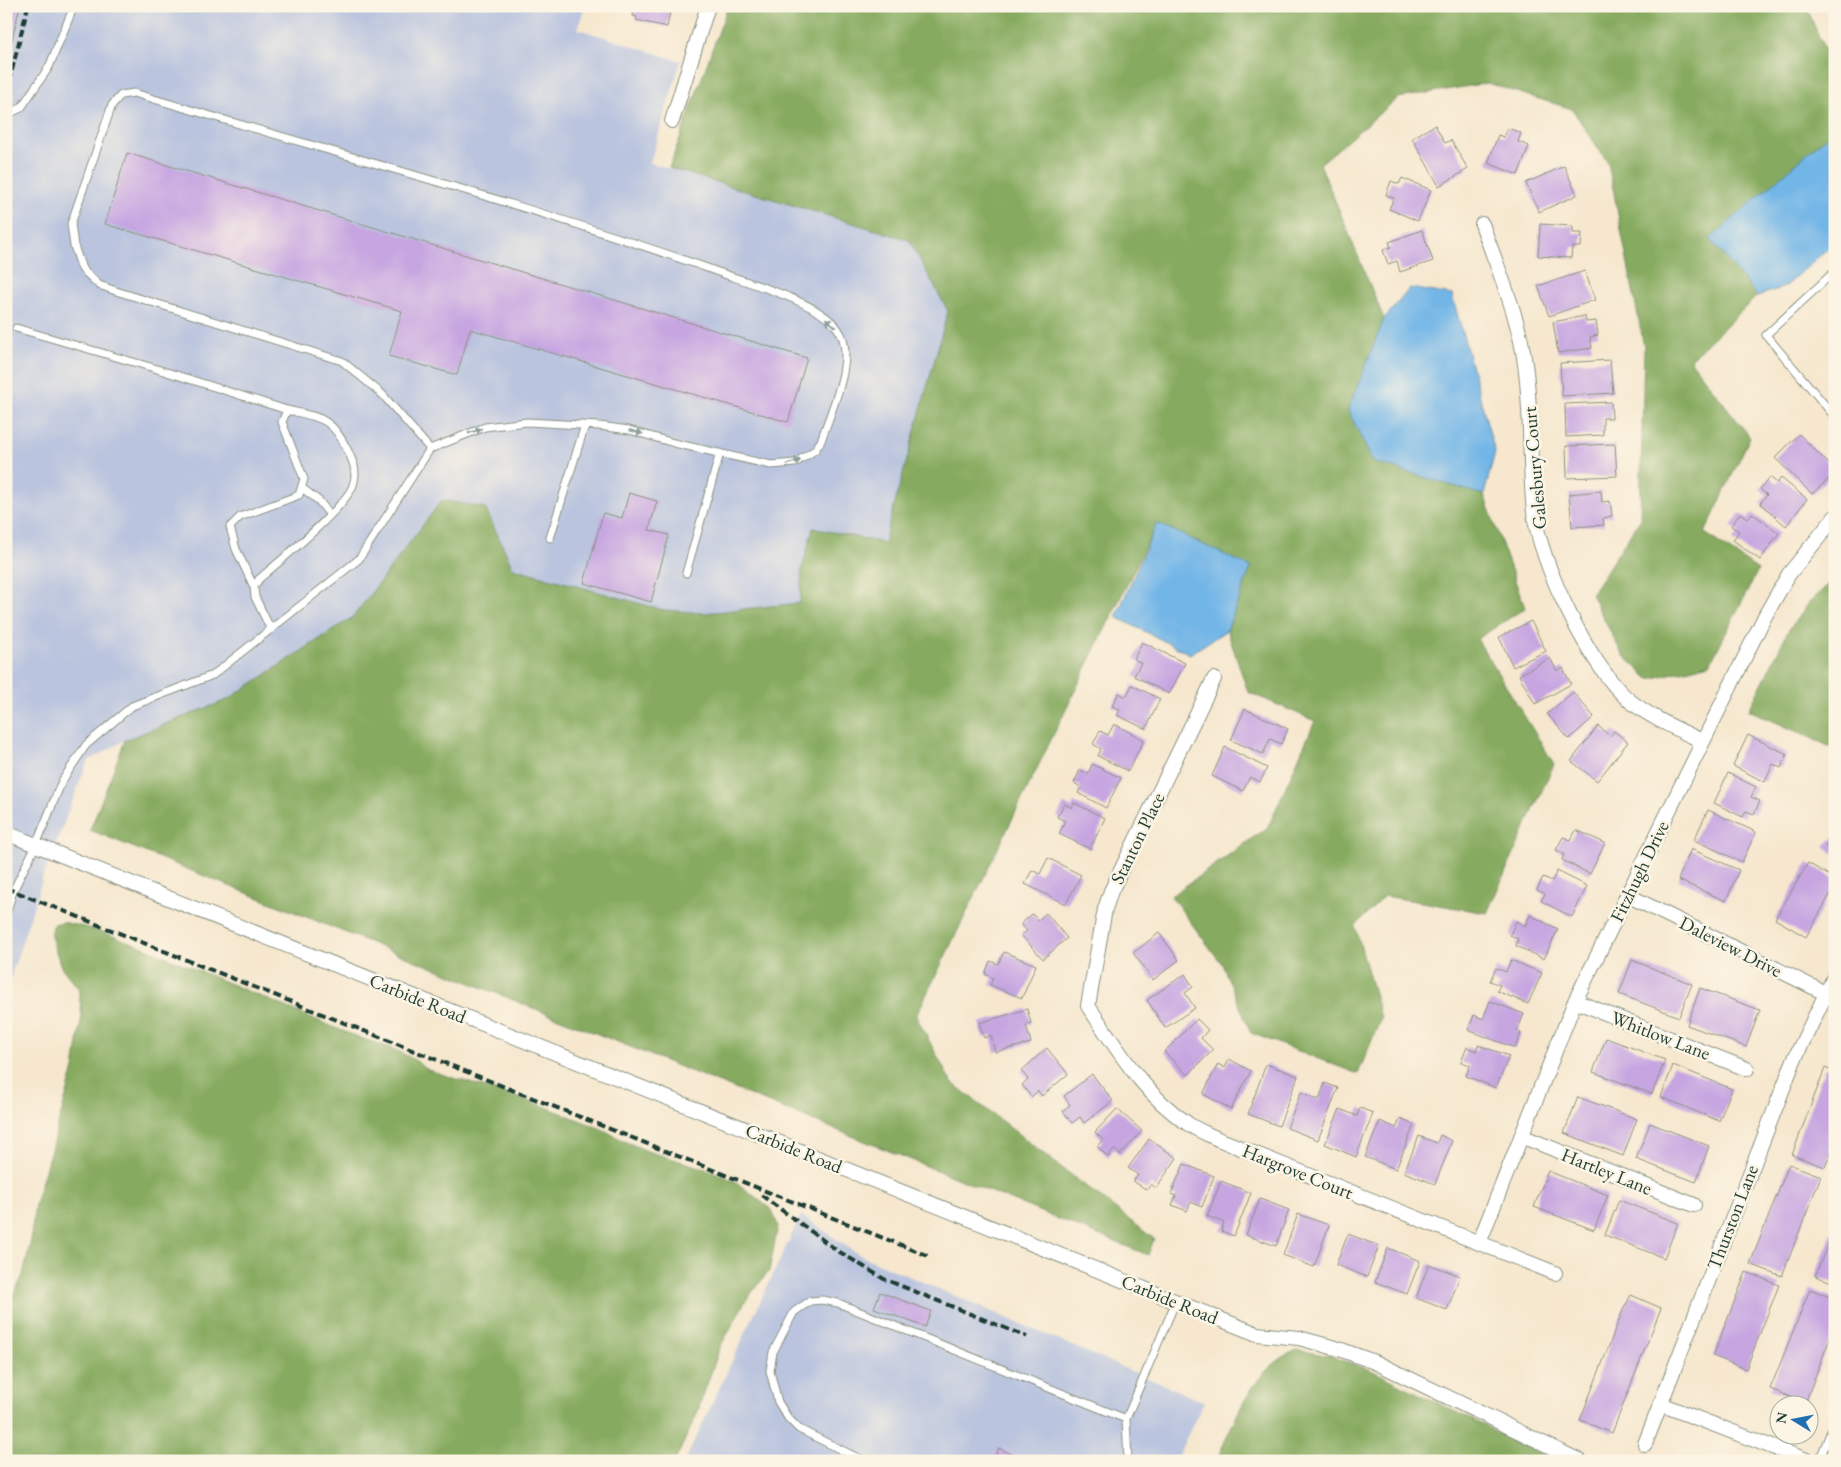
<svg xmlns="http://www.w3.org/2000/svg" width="1841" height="1467" viewBox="0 0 1841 1467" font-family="'EB Garamond',serif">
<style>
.industrial{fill:#bac4de}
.forest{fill:#86aa5f;stroke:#52744a}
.water{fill:#72b5e7;stroke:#48798e}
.building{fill:#c6a5e1}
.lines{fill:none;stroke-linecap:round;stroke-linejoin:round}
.service-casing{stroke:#8a9281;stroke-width:9}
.minor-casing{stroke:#8a9281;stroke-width:16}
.service{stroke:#fff;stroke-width:7}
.minor{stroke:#fff;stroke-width:14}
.rail{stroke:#1f3d34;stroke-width:4;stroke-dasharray:8 4;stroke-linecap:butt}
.oneway{fill:#8f9e9a}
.labels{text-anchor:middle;stroke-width:5;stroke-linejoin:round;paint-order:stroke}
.street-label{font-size:19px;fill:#1f3d34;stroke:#fcf5e5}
</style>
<rect width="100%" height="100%" fill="#fcf5e5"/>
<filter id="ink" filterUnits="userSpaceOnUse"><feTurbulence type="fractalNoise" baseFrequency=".02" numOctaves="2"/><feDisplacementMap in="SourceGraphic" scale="10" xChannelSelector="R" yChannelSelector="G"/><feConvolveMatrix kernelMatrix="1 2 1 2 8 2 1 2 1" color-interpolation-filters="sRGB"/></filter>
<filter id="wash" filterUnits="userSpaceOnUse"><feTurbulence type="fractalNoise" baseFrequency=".0096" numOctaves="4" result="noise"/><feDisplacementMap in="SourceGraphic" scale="20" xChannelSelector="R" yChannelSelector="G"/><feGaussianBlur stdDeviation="1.12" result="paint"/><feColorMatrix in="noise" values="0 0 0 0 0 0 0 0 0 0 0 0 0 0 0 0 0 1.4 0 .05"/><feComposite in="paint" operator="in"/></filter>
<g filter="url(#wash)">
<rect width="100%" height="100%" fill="#f6e7ce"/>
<path class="industrial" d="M6 6H585L578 29 681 61 650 163 909 240 948 311 884 544 813 528 802 569 800 603 705 613 663 610 513 568 485 508 442 500 353 617 227 700 125 740 88 761 43 877 6 992Z
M801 1215 861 1256 1204 1402 1175 1461H685Z"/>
<path class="forest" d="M728 6H1806L1835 74V143L1710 239 1757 296 1690 360 1750 437 1705 533 1758 570 1710 664 1649 679 1622 654 1591 594 1640 520 1644 347 1608 163 1572 109 1487 83 1398 98 1320 164 1384 319 1348 410 1373 462 1484 495 1525 608 1477 639 1554 764 1487 913 1385 896 1355 926 1381 1018 1358 1074 1251 1033 1222 964 1171 896 1268 827 1315 721 1248 692 1227 630 1251 567 1157 523 916 1016 951 1082 1154 1239 1148 1255 90 830 125 740 227 700 353 617 442 500 485 508 513 568 663 610 705 613 800 603 802 569 813 528 884 543 948 311 909 240 669 168Z
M1835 579V749L1749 710 1788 631 1811 600Z
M63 922 97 930 138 945 357 1037C383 1045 408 1052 428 1070L541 1105 602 1129 624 1141 650 1152 710 1170 736 1182 772 1210 778 1226 769 1271 746 1300 720 1347 696 1416 675 1461H6V1312L23 1275 30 1245 35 1205 74 1069 82 1015 78 988 61 967 50 933 54 924Z
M1297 1350 1331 1356 1373 1371 1556 1461H1216C1236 1419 1251 1369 1297 1350Z"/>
<path class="water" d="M1828 135 1835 142V242L1785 287 1757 296 1710 239Z
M1410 288 1452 295 1495 452 1484 495 1373 462 1348 410 1384 319Z
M1157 523 1251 567 1227 630 1190 654 1116 617Z"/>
<g id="blocks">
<path class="building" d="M6 6H20L7 61H6Z
M641 6H665L664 11 670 12 667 27 636 20 637 17 633 16 634 10 640 12Z
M1435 125 1445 143 1451 140 1468 169 1439 186 1412 138Z
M1508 128 1521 133 1518 142 1529 146 1518 175 1488 163 1498 135 1504 137Z
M127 153 807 358 788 422 470 329 457 375 389 356 402 311 105 224Z
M1564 166 1577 195 1539 212 1526 183Z
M1402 178 1431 190 1418 221 1389 209 1394 198 1386 195 1391 181 1399 184Z
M1540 224 1573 226V233H1582L1581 247H1572L1571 258 1538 256Z
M1422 230 1433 261 1400 272 1397 261 1388 264 1383 250 1391 247 1389 242Z
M1585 271 1595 300 1549 316 1538 286Z
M1585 316 1586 322 1596 321 1598 335 1590 337 1592 348 1558 353 1553 322Z
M1610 360 1613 393 1562 396 1560 363Z
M1611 402 1612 418H1603V435L1566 437 1565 404Z
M1799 434 1835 470V473L1812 494 1775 458Z
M1615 444 1617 476 1567 478 1566 446Z
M1770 477 1777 483 1781 478 1807 499 1786 526 1760 503 1767 495 1760 489Z
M1601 491 1602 502 1610 501 1612 516 1603 518 1604 525 1572 527 1569 494Z
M629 493 657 501 649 530 669 535 651 602 584 583 603 513 622 518Z
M1740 513 1748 519 1752 513 1779 533 1760 560 1733 540 1739 531 1731 526Z
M1531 621 1546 651 1513 667 1499 637Z
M1142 642 1185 663 1169 694 1134 676 1141 663 1134 659Z
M1550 658 1557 671 1563 668 1571 684 1535 704 1519 675Z
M1132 685 1160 699 1146 729 1117 715 1120 710 1112 706 1119 693 1126 697Z
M1573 692 1594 717 1569 739 1547 714Z
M1245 709 1288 729 1281 744 1270 739 1263 754 1231 740Z
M1114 724 1144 740 1128 771 1098 756 1101 749 1093 744 1100 731 1108 735Z
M1598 726 1610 736 1614 731 1628 742 1597 781 1571 761Z
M1748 735 1787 754 1781 768 1773 764 1765 782 1733 766Z
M1225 747 1267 768 1260 782 1250 777 1243 791 1212 776Z
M1092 764 1121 778 1106 808 1078 793 1081 787 1074 783 1080 770 1088 774Z
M1728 773 1756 787 1751 797 1760 801 1754 814 1746 811 1743 817 1714 803Z
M1074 803 1105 818 1090 849 1059 834 1065 821 1057 817 1064 804 1072 808Z
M1708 810 1756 832 1742 862 1694 840Z
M1576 830 1605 843 1590 874 1562 860 1564 854 1556 850 1563 837 1571 840Z
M1835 836V856L1825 846Z
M1691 849 1739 870 1726 901 1678 880Z
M1048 858 1081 875 1066 904 1025 884 1032 870 1040 874Z
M1808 863 1835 879V886L1806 937 1775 919Z
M1557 871 1587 886 1572 917 1541 901 1545 894 1537 890 1543 877 1552 881Z
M1046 913 1067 938 1043 959 1021 935 1027 931 1021 924 1032 914 1038 920Z
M1530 915 1558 929 1544 959 1516 946 1518 939 1510 935 1516 921 1525 926Z
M1159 933 1179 960 1153 980 1133 953Z
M1004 952 1036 965 1022 998 990 985 993 978 985 974 990 961 998 964Z
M1511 960 1542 973 1528 1004 1497 991 1500 985 1490 981 1496 968 1506 972Z
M1632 960 1692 984 1679 1017 1619 994Z
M1185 974 1193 987 1185 993 1195 1008 1165 1028 1147 1000Z
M1700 988 1760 1010 1746 1047 1687 1025Z
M1490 1001 1524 1014 1517 1031 1521 1033 1515 1048 1468 1030 1474 1015 1483 1019Z
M1027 1009 1031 1023 1026 1025 1031 1043 995 1052 991 1035 984 1038 979 1023Z
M1197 1019 1208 1030 1201 1038 1213 1050 1188 1075 1164 1052Z
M1606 1038 1665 1060 1652 1094 1593 1072Z
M1478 1045 1509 1056 1496 1088 1466 1076 1470 1065 1461 1062 1467 1047 1476 1051Z
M1047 1048 1068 1074 1042 1096 1038 1091 1031 1097 1022 1085 1028 1079 1021 1071Z
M1229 1059 1251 1071 1231 1109 1203 1094 1218 1064 1225 1068Z
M1266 1064 1298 1076 1279 1126 1248 1114Z
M1673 1065 1732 1089 1719 1121 1661 1097Z
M1825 1068 1835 1072V1144L1825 1167 1792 1155Z
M1092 1074 1113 1101 1084 1123 1080 1117 1072 1123 1063 1111 1070 1105 1064 1096Z
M1325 1083 1338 1088 1318 1140 1287 1128 1301 1092 1319 1100Z
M1578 1097 1637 1119 1623 1156 1564 1133Z
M1360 1108 1373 1113 1356 1157 1325 1144 1340 1109 1357 1116Z
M1117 1109 1142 1131 1120 1155 1114 1149 1108 1157 1097 1146 1103 1140 1095 1132Z
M1400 1119 1414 1125 1396 1169 1365 1157 1380 1121 1396 1128Z
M1650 1123 1709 1146 1696 1182 1636 1159Z
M1440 1135 1452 1141 1435 1184 1404 1172 1419 1136 1437 1143Z
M1149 1139 1177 1158 1156 1188 1151 1184 1147 1190 1133 1181 1138 1175 1128 1168Z
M1184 1164 1214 1176 1202 1207 1191 1202 1187 1211 1172 1205 1176 1196 1171 1194Z
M1789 1164 1821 1176 1782 1276 1750 1264Z
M1548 1171 1608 1195 1594 1230 1534 1207Z
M1221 1181 1251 1193 1234 1236 1221 1231 1224 1223 1207 1216Z
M1260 1199 1289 1210 1276 1246 1246 1235Z
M1619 1200 1678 1223 1664 1258 1605 1235Z
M1298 1214 1329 1225 1314 1267 1283 1255Z
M1835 1226V1283L1815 1276Z
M1348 1234 1379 1246 1367 1277 1336 1265Z
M1388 1248 1420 1261 1407 1294 1375 1282Z
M1429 1264 1460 1276 1447 1310 1416 1298Z
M1746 1272 1779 1285 1746 1369 1713 1356Z
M1810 1289 1835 1299V1325L1805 1403 1770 1389Z
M880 1292 931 1311 925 1327 874 1308Z
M1631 1295 1661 1308 1612 1433 1580 1420 1623 1310Z
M999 1448 1015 1456 1013 1461H992Z"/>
</g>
</g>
<g filter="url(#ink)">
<use href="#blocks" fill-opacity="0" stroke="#8a9281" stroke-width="1"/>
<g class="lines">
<g class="service-casing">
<path id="service" d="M6 115 21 108 49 67 74 6
M1835 271 1766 335 1835 417
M16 328 154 368 287 410
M302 488 319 501 330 515
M550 538 585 425
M686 573 720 453
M254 587 236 549 230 527 240 517 299 495 304 479 282 422 287 410C321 418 331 417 347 449 353 462 358 471 353 485 346 507 280 561 259 579L254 587 255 597 271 630
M6 914 13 891 36 845 62 781 86 745 132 706 213 675 359 559 430 449 485 427 527 422 599 426 629 430 674 443 771 465 795 463 815 450 821 441C830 412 858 356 838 329 817 300 744 282 710 269 521 202 326 151 134 93L121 95 112 105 71 224 74 246 82 269 99 285 116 291 342 361 382 394 430 449
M864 1461 799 1429 788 1418 778 1402 770 1371 773 1352 794 1312 810 1301 822 1300 838 1303 1126 1419
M1128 1461 1126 1419 1176 1301
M1819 1461 1835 1421"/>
</g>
<g class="minor-casing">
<path id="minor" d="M672 121 708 6
M1482 224C1498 270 1519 316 1525 364 1532 413 1529 463 1534 512 1539 561 1591 670 1630 701 1652 718 1677 729 1702 741
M1214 679 1111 891 1105 909 1088 1006C1117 1048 1143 1094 1187 1123 1196 1130 1208 1134 1218 1139L1555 1273
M6 833 1257 1334 1299 1338 1339 1349 1377 1363 1580 1461
M1627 895 1835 998
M1575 1001 1747 1069
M1521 1136 1694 1205
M1479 1243 1575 1001 1765 616 1789 574 1835 517
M1660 1404 1809 1461
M1645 1444 1794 1060 1835 975"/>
</g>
<use href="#service" class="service"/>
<use href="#minor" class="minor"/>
<path class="rail" d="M6 94 28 6
M6 888 931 1257
M761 1195 838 1251 884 1279 1027 1337"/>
</g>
<defs><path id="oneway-solid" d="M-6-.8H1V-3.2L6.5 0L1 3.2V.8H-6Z" transform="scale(1.25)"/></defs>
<g class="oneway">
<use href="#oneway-solid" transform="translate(831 323) rotate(-140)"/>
<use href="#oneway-solid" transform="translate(475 431) rotate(-19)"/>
<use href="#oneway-solid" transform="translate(636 432) rotate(15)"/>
<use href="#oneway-solid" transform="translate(794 462) rotate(-17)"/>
</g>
</g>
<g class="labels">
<g class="street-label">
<text transform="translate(1534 468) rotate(-95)" y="7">Galesbury Court</text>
<text transform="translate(1137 838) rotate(-64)" y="7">Stanton Place</text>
<text transform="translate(1639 871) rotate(-64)" y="7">Fitzhugh Drive</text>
<text transform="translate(1731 946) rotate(27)" y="7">Daleview Drive</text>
<text transform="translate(418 998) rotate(22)" y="7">Carbide Road</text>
<text transform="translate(1661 1035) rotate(21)" y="7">Whitlow Lane</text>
<text transform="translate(794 1148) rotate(22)" y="7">Carbide Road</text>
<text transform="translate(1298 1171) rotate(22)" y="7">Hargrove Court</text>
<text transform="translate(1607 1171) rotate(22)" y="7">Hartley Lane</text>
<text transform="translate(1732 1217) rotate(-69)" y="7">Thurston Lane</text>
<text transform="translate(1170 1299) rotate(22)" y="7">Carbide Road</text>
</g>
</g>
<rect width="1841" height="1467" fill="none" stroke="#fcf5e5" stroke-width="25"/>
<g transform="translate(1794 1420) rotate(280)"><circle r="24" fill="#fcf5e5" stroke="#a4ab9e"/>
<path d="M0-4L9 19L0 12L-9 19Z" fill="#1f6fb2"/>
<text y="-8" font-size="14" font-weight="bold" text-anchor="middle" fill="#1f3d34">N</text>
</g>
</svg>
